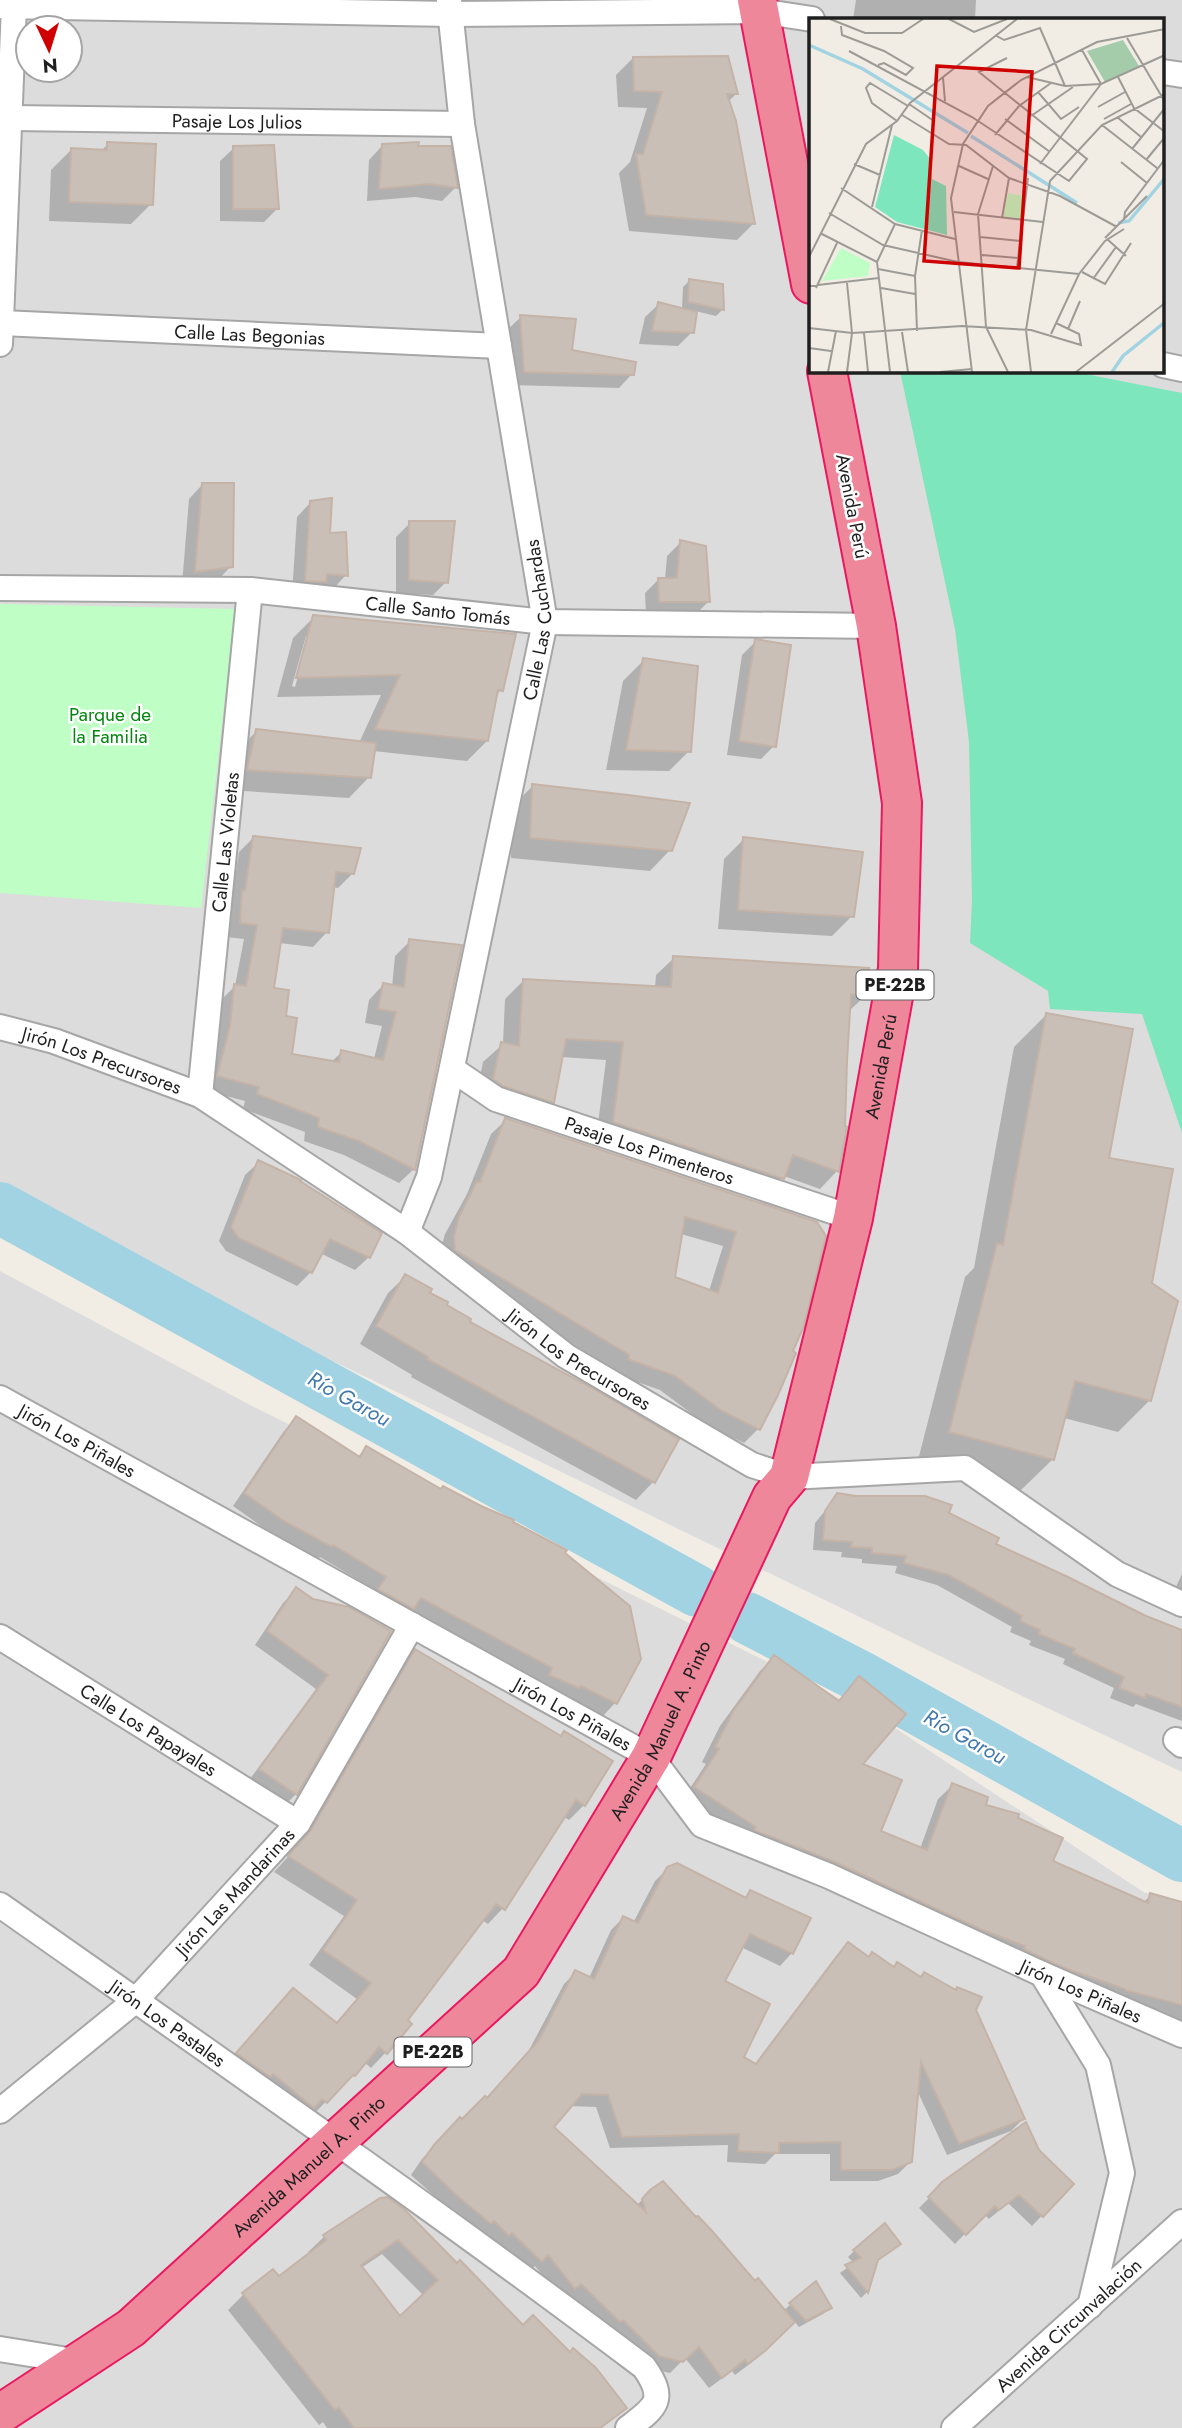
<svg xmlns="http://www.w3.org/2000/svg" width="1182" height="2428" viewBox="0 0 1182 2428" font-family="Jost,sans-serif">
<style>
.residential{fill:#dddcdc;fill-rule:evenodd}
.park{fill:#bffec4}
.pitch{fill:#7de6bd}
.shadow{fill:#0003;fill-rule:evenodd}
.lines{fill:none;stroke-linecap:round;stroke-linejoin:round}
.river{stroke:#a2d3e2;stroke-width:52}
.building{fill:#c9bfb7;stroke:#c4b3a6;stroke-width:2;fill-rule:evenodd}
.street-casing{stroke:#a6a6a6;stroke-width:28}
.highway-casing{stroke:#e9185f;stroke-width:42}
.street{stroke:#fff;stroke-width:24}
.highway{stroke:#ee879a;stroke-width:38}
.labels{text-anchor:middle;stroke-width:5;stroke-linejoin:round;paint-order:stroke}
.shield{fill:#fff;stroke:#626262;stroke-width:2}
.shield-label{font-size:18px;font-weight:bold;fill:#1f1f1f}
.street-label{font-size:19px;fill:#1f1f1f;stroke:#fff}
.park-label{font-size:19px;fill:#03870e;stroke:#fff}
.water-label{font-size:21px;font-style:italic;fill:#4178af;stroke:#fff}
.inset-river{fill:none;stroke:#a2d3e2;stroke-width:3.5}
.inset-road{fill:none;stroke:#9d9b96;stroke-width:2}
.view{fill:#ce0100;fill-opacity:0.15;stroke:#ce0100;stroke-width:3.5}
.inset-edge{fill:none;stroke:#1f1f1f;stroke-width:3.5}
</style>
<rect width="100%" height="100%" fill="#f1ede5"/>
<path class="residential" d="M0 0H1182V1772L1020 1695 333 1361 0 1189ZM811 19H1163V371H811ZM28 28H70V70H28Z
M0 1271 250 1405 822 1689 895 1728 1145 1893H1150L1182 1911V2428H0Z"/>
<path class="park" d="M0 604 235 609 201 908 0 893Z"/>
<path class="pitch" d="M900 371H1070L1182 393V1133L1142 1014 1050 1009 1048 991 970 943 972 900 969 742 955 629Z"/>
<path class="shadow" d="M856 0H976L975 19H853Z
M633 58 736 94 728 102 754 223 737 240 629 231 619 173 630 162 647 108 618 107 616 75Z
M108 144 151 204 131 224 49 221 51 170 72 149 101 151Z
M382 146 416 148 456 187 442 201 415 197 367 201 369 160Z
M234 148 278 208 264 222 220 221V161Z
M689 281 723 309 716 316 695 311 692 332 678 346 639 344 645 317 659 304 682 310 683 287Z
M521 317 570 351 632 374 619 388 511 385 507 330Z
M202 485 231 566 218 580 182 585 189 499Z
M310 503 346 575 333 589 292 594 297 517Z
M410 523 446 582 433 595 396 593V537Z
M681 542 708 602 695 615H646L645 593 658 580H665L667 556Z
M314 617 501 690 495 696 487 741 467 761 373 751 369 777 349 798 228 790 236 751 257 731 359 743 381 695 277 697 293 638ZM306 636H309L295 687 292 686Z
M756 641 774 746 761 759 727 755 742 655Z
M644 660 689 751 669 771 606 770 623 681Z
M533 786 670 850 650 871 511 858 512 806Z
M253 838 352 874 338 888 332 887 327 932 313 947 279 943 272 990 284 1018 291 1055 331 1062 342 1052 374 1059 382 1026 365 1023 369 1000 383 985 392 987 395 956 410 941 414 1169 399 1183 344 1155 304 1141 305 1132 243 1109 245 1101 203 1090 220 1001 235 986 244 939 226 937 239 852Z
M744 839 852 916 832 936 718 929 724 859Z
M674 958 866 995 848 1012 837 1171 820 1189 784 1176 765 1196 596 1140 606 1060 561 1057 552 1102 534 1120 476 1097 483 1062 503 1044 505 999 523 981 655 988 656 975Z
M1046 1015 1107 1159 1150 1284V1400L1118 1432 1064 1418 1053 1459 1020 1491 917 1464 965 1277 974 1268 1014 1047Z
M506 1120 816 1223 758 1429 744 1443 708 1426 660 1390 614 1374 616 1370 441 1265 440 1252 445 1234 467 1194 491 1134ZM681 1234 723 1246 709 1291 673 1279Z
M259 1162 369 1257 355 1270 322 1254 311 1272 297 1286 226 1251 219 1241 245 1175Z
M406 1276 467 1323 677 1440 653 1482 636 1500 411 1377 412 1375 360 1344 388 1293Z
M297 1418 357 1457 367 1448 441 1490 511 1523 563 1553 639 1659 615 1703 603 1716 568 1698 538 1688 541 1681 409 1611 367 1602 375 1590 320 1557 318 1559 271 1533 233 1506 284 1431Z
M838 1495 947 1514 994 1545 1182 1634V1721L1136 1704 1133 1707 1110 1698 1114 1688 1063 1664 1065 1659 1029 1645 1031 1641 1010 1632 1012 1627 937 1585 895 1573 897 1566 862 1563V1559L841 1557 842 1552 813 1550 815 1523Z
M1182 1574V1596L1174 1591Z
M296 1590 312 1600 348 1609 296 1794 283 1807 247 1783 316 1689 255 1645 283 1603Z
M415 1651 584 1805 569 1820 564 1817 503 1908 488 1924 482 1920 405 2021 386 2052 371 2068 364 2062 311 2117 222 2069 278 2006 335 2024 357 1999 309 1965 344 1916 274 1872 296 1848 400 1667Z
M774 1657 837 1702 859 1678 860 1765 879 1832 920 1849 938 1799 953 1785 983 1806 1016 1819 1050 1862 1143 1903 1151 1895 1182 1904V2043L1111 2005 681 1802 706 1764 702 1762 720 1726 760 1671Z
M668 1868 743 1899 750 1892 792 1953 780 1966 741 1947 723 1982 742 2058 754 2065 836 1956 848 1944 868 1959 893 1969 974 2010 1023 2119 1011 2131 947 2155 917 2090 911 2161 898 2174 878 2181H830V2154H775L765 2164 727 2162 728 2145 610 2148 596 2107 569 2106 551 2127 637 2205 651 2191 783 2311 791 2304 829 2308 823 2314 799 2327 794 2321 751 2363 735 2375 732 2371 709 2388 685 2358 670 2373 647 2368 562 2299 535 2266 528 2272 498 2244 495 2247 478 2235 411 2175 422 2159 448 2132 486 2099 527 2054 564 1984 576 1972 589 1978 611 1930 623 1918 633 1923 655 1881Z
M1038 2151 1072 2184 1032 2226 1008 2203 989 2219 984 2214 955 2244 919 2208 943 2184Z
M381 2199 523 2327 624 2408 602 2428H327L323 2422 319 2425 228 2310 243 2295 278 2279 310 2255 308 2252 324 2237ZM382 2254 424 2296 400 2319 361 2268Z
M898 2244 876 2262 867 2292 861 2298 840 2273 854 2263 848 2257 854 2251Z"/>
<g class="lines">
<path class="river" d="M0 1208 697 1591
M747 1618 859 1676 1182 1856"/>
</g>
<path class="building" d="M728 56 738 94H727L736 121 755 224 646 215 636 154H643L662 92 634 91 633 57Z
M107 142 156 144 153 205 69 202 71 148 107 150Z
M419 142 418 146H451L458 188 429 184 379 189 382 144Z
M274 145 279 209H233V146Z
M689 279 723 284 724 310 688 302Z
M658 302 697 312 694 333 652 331Z
M520 315 576 319 572 350 636 362 634 375 524 372Z
M202 483H234L233 567 195 572Z
M332 498 330 533 346 532 348 576 327 574 326 582 305 581 310 501Z
M409 521H455L448 583 409 580Z
M680 540 706 546 710 602H659L658 578H677Z
M313 615 516 634 503 691 498 690 488 741 375 729 400 675 296 678Z
M755 639 791 645 776 747 739 741Z
M643 658 698 666 691 752 626 750Z
M256 729 376 743 371 778 247 770Z
M532 784 628 795 690 803 672 851 530 838Z
M253 836 361 848 354 874 336 872 329 933 283 928 274 988 289 990 286 1016 297 1018 292 1054 339 1062 341 1050 383 1060 396 1012 378 1009 383 983 404 987 409 939 462 945 415 1170 359 1141 318 1127 319 1118 257 1094 259 1087 217 1076 230 1026 234 984 246 986 257 925 240 923 242 890H245Z
M743 837 863 852 854 917 738 910Z
M673 956 869 968 867 995 851 994 847 1061 845 1126 847 1127 839 1172 793 1155 784 1179 613 1122 623 1042 566 1039 554 1103 503 1086 493 1079 501 1042 519 1046 523 979 671 987Z
M1046 1013 1133 1029 1109 1158 1173 1169 1152 1283 1178 1301 1151 1401 1075 1381 1054 1460 949 1432 997 1243 1003 1245Z
M505 1118 817 1222 826 1236 804 1326 793 1351 796 1353 778 1395 760 1430 722 1411 675 1376 628 1359 629 1355 455 1250 454 1236 459 1217 477 1181 480 1182ZM685 1217 736 1232 718 1293 675 1277Z
M258 1160 301 1180 300 1181 382 1233 370 1258 330 1239 312 1273 239 1238 231 1227Z
M405 1274 432 1289 430 1293 448 1302 447 1305 471 1319 470 1322 594 1389 679 1439 655 1483 427 1359 428 1357 376 1326Z
M296 1416 360 1457 366 1446 441 1489 443 1486 481 1506 514 1520 513 1522 567 1550 565 1553 630 1606 641 1659 617 1704 581 1686 579 1688 549 1675 552 1668 421 1598 414 1609 378 1589 386 1577 333 1545 332 1547 284 1521 244 1493Z
M837 1493 856 1496H925L952 1505 949 1513 999 1538 996 1544 1068 1577 1146 1616 1182 1630V1707L1146 1694 1145 1698 1119 1688 1124 1677 1073 1653 1075 1649 1039 1634 1040 1630 1020 1621 1022 1616 949 1575 904 1563 906 1556 872 1553V1548L851 1547 852 1542 823 1540 825 1511Z
M296 1587 313 1599 349 1607 391 1631 297 1795 259 1769 328 1675 267 1631Z
M415 1649 561 1736 564 1731 613 1761 585 1806 576 1800 505 1910 496 1904 408 2020 412 2024 387 2054 379 2047 355 2076 353 2075 327 2103 322 2099 314 2108 273 2074 270 2077 236 2053 293 1988 337 2023 371 1983 323 1950 357 1900 288 1856 311 1830Z
M774 1655 839 1701 859 1676 906 1714 863 1764 902 1780 881 1831 927 1850 952 1783 988 1797 986 1805 1019 1814 1018 1818 1063 1838 1053 1861 1148 1903 1150 1893 1182 1902V2005L1125 1990V1989L1064 1968 1024 1949 1025 1946 980 1929 835 1862 754 1830 756 1827 694 1787 719 1749 715 1747 734 1710Z
M677 1863 746 1898 750 1890 811 1918 793 1954 750 1934 725 1981 770 2004 744 2057 756 2064 848 1942 869 1957 872 1952 894 1967 897 1962 921 1977 924 1972 956 1990 957 1987 982 1997 976 2010 1025 2119 959 2144 921 2062 912 2162 892 2170H841V2142L779 2143V2153L738 2151 739 2134 622 2137 608 2095 582 2094 554 2127 646 2212 642 2199 650 2190 663 2181 696 2217 698 2216 713 2232 755 2281 758 2278 795 2322 765 2351 748 2364 745 2360 722 2378 699 2347 683 2362 659 2356 623 2320 620 2322 581 2284 575 2289 548 2255 542 2262 512 2233 509 2236 494 2221 491 2224 454 2193 422 2162 434 2145 460 2117 462 2119 485 2096 487 2098 539 2040 575 1970 594 1979 623 1916 638 1923 667 1867Z
M1026 2122 1039 2150 1074 2184 1043 2217 1019 2195 999 2210 995 2206 966 2235 928 2197 942 2182Z
M388 2197 405 2210 457 2263 460 2260 523 2325 533 2315 570 2352 573 2348 596 2368 627 2408 600 2428H354L339 2408 335 2410 242 2293 273 2269 279 2276 326 2240 323 2235 380 2198ZM398 2240 438 2280 400 2316 361 2265Z
M885 2223 901 2244 878 2260 868 2293 845 2265 861 2258 853 2250Z
M816 2281 832 2308 806 2321 789 2303Z"/>
<g class="lines">
<g class="street-casing">
<g id="street">
<path d="M0 6 451 14 759 11 812 19"/>
<path d="M1163 72 1182 75"/>
<path id="s1" d="M11 118 462 124"/>
<path id="s2" d="M2 323 499 346"/>
<path d="M0 344 14 6"/>
<path d="M1163 365 1182 369"/>
<path id="s3" d="M0 588 250 590 545 622 876 626"/>
<path id="s4" d="M0 1027 54 1041 200 1095 407 1232 566 1356 752 1465 789 1477 965 1468 1117 1574 1182 1604"/>
<path id="s5" d="M452 1069 496 1099 853 1218"/>
<path id="s6" d="M200 1095 250 590"/>
<path id="s7" d="M407 1232 429 1177 545 622 462 124 449 0"/>
<path id="s8" d="M0 1398 651 1757 702 1825 829 1876 1042 1974 1182 2035"/>
<path id="s9" d="M0 1637 298 1823"/>
<path d="M1176 1740 1182 1745"/>
<path id="s10" d="M0 1905C216 2057 433 2208 644 2367 667 2400 656 2407 628 2428"/>
<path d="M1042 1974 1098 2065 1122 2173 1090 2306"/>
<path id="s11" d="M0 2111 136 2000 298 1823 412 1625"/>
<path d="M0 2349 80 2362"/>
<path id="s12" d="M954 2428 1182 2222"/>
</g>
</g>
<g class="highway-casing">
<g id="highway">
<path d="M757 0 811 284"/>
<path id="s13" d="M0 2414 131 2328 521 1972 651 1757 772 1497 789 1477 853 1218 898 969 902 803 876 626 827 371"/>
</g>
</g>
<use href="#street" class="street"/>
<use href="#highway" class="highway"/>
</g>
<g class="labels">
<g class="shield">
<rect x="856.5" y="970.5" width="77" height="29" rx="5"/>
<rect x="394.5" y="2037.5" width="77" height="29" rx="5"/>
</g>
<g class="shield-label">
<text x="895" y="991">PE-22B</text>
<text x="433" y="2058">PE-22B</text>
</g>
<g class="street-label">
<text dy="7" stroke="none"><textPath href="#s1" startOffset="226">Pasaje Los Julios</textPath></text>
<text dy="7" stroke="none"><textPath href="#s2" startOffset="248">Calle Las Begonias</textPath></text>
<text transform="translate(853 506) rotate(79)" y="7">Avenida Perú</text>
<text dy="7" stroke="none"><textPath href="#s3" startOffset="439">Calle Santo Tomás</textPath></text>
<text dy="7" stroke="none"><textPath href="#s7" startOffset="628">Calle Las Cuchardas</textPath></text>
<text dy="7" stroke="none"><textPath href="#s6" startOffset="254">Calle Las Violetas</textPath></text>
<text dy="7" stroke="none"><textPath href="#s4" startOffset="107">Jirón Los Precursores</textPath></text>
<text dy="7" stroke="none"><textPath href="#s13" startOffset="1670">Avenida Perú</textPath></text>
<text dy="7" stroke="none"><textPath href="#s5" startOffset="215">Pasaje Los Pimenteros</textPath></text>
<text dy="7" stroke="none"><textPath href="#s4" startOffset="674">Jirón Los Precursores</textPath></text>
<text dy="7" stroke="none"><textPath href="#s8" startOffset="88">Jirón Los Piñales</textPath></text>
<text dy="7" stroke="none"><textPath href="#s8" startOffset="654">Jirón Los Piñales</textPath></text>
<text dy="7" stroke="none"><textPath href="#s13" startOffset="964">Avenida Manuel A. Pinto</textPath></text>
<text dy="7" stroke="none"><textPath href="#s9" startOffset="175">Calle Los Papayales</textPath></text>
<text dy="7" stroke="none"><textPath href="#s11" startOffset="322">Jirón Las Mandarinas</textPath></text>
<text dy="7" stroke="none"><textPath href="#s8" startOffset="1242">Jirón Los Piñales</textPath></text>
<text dy="7" stroke="none"><textPath href="#s10" startOffset="205">Jirón Los Pastales</textPath></text>
<text dy="7" stroke="none"><textPath href="#s13" startOffset="397">Avenida Manuel A. Pinto</textPath></text>
<text dy="7" stroke="none"><textPath href="#s12" startOffset="154">Avenida Circunvalación</textPath></text>
</g>
<g class="park-label">
<text x="110" y="721">Parque de<tspan x="110" dy="22">la Familia</tspan></text>
</g>
<g class="water-label">
<text transform="translate(349 1399) rotate(29)" y="7">Río Garou</text>
<text transform="translate(965 1737) rotate(29)" y="7">Río Garou</text>
</g>
</g>
<g transform="translate(809 18)">
<rect width="355" height="355" fill="#f1ede5"/>
<path d="M314 22 330 48 296 64 278 33Z" fill="#a4cbaa"/>
<path d="M199 175 215 178 213 201 194 199ZM32 230 61 245 59 258 13 263Z" fill="#bffec4"/>
<path d="M85 117 114 132 122 142 123 161 137 168 138 217 88 204 66 189Z" fill="#7de6bd"/>
<path class="inset-river" d="M0 27 54 51 159 115M162 118 268 185M309 205 320 203 356 160M303 354 314 338 356 304"/>
<path class="inset-road" d="M21 1 56 15H93L114 1M140 1 165 14 198 1M32 8 33 17 75 33 104 50 97 57 75 45 69 47M186 17 195 22 231 10 256 68M318 20 356 84M40 33 163 99 260 163 278 141 170 54 198 40M218 59 256 68 292 66 356 37M309 59 325 90 356 114M134 60 136 83M229 74 252 101 270 89M100 86 125 103M289 89 316 74M93 97 140 126 157 127 200 160 251 178 308 209M222 98 264 69M308 99 332 119M196 101 241 134M295 101 322 86M88 103 63 85 57 70 61 65 99 88M293 107 348 150M186 117 210 88 242 65M323 131 356 90M337 142 356 119M312 144 338 165M45 146 71 157M231 146 292 66 273 32M150 148 179 161M184 148 169 196 177 309 199 354M32 170 86 206 146 221M63 189 83 107M145 194 234 204M20 195 74 227 149 244 270 256M193 200 200 160M315 202 316 194 356 141M11 215 68 244M171 219 211 223M296 220 338 178M298 221 317 238M173 237 209 240M0 239 57 126 88 103 101 85 208 1M208 249 219 160M69 251 106 258M273 254 296 266 322 225M284 261 307 229M0 268 70 260M7 270 28 225M72 270 106 276M0 310 43 315 153 308 222 312 272 327 270 316 247 305M259 311 271 283M108 313 106 258 113 212M93 314 99 354M55 315 59 354M242 316 270 256 296 223 315 211M0 330 22 333M19 354 27 313M38 354 43 315 38 265M81 354 68 244 86 206M131 354 163 351M163 354 142 180 154 126 179 88 212 62 288 24 356 11M222 354 217 312 241 163 293 107 356 76M267 354 356 285"/>
<path class="view" d="M128 48 223 54 210 250 115 243Z"/>
<rect width="355" height="355" class="inset-edge"/>
</g>
<g transform="translate(49 49) rotate(176)"><circle r="33" fill="#ffffff" stroke="#a5a5a5" stroke-width="2"/>
<path d="M0-5L12 26L0 18L-12 26Z" fill="#ce0100"/>
<text y="-10" font-size="19" font-weight="bold" text-anchor="middle" fill="#1f1f1f">N</text>
</g>
</svg>
